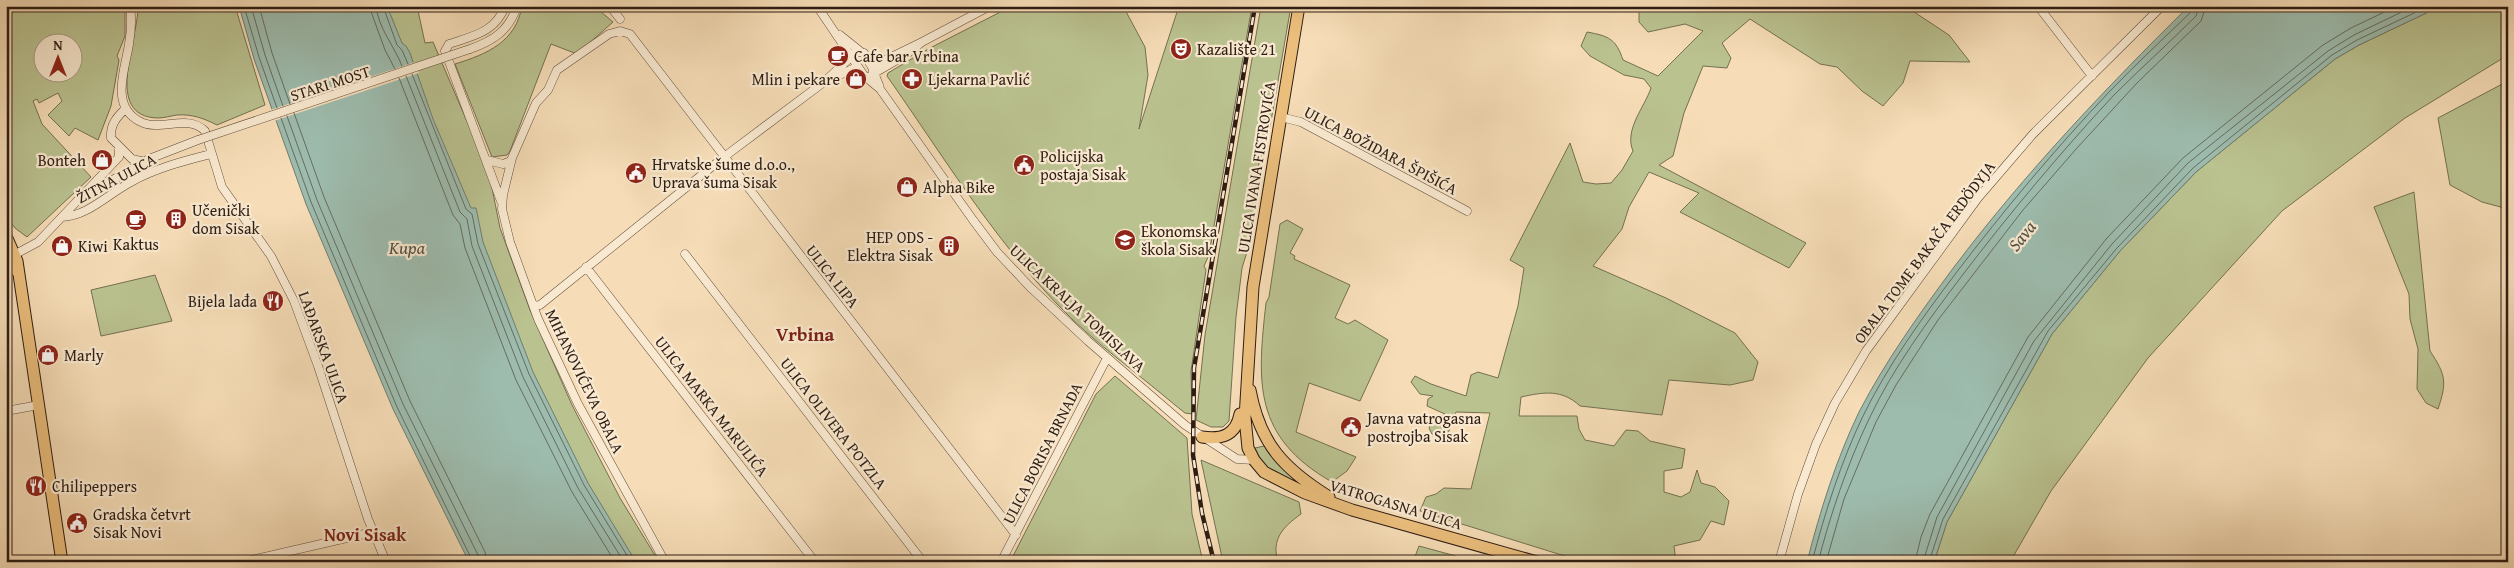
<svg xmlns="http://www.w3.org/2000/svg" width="2514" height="568" viewBox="0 0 2514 568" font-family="'Gentium Book Plus',serif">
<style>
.green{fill:#bac290;stroke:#747052;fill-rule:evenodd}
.water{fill:#9dbcae;stroke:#717c70}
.pier{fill:#f6ddb7}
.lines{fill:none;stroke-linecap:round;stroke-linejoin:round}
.shore{stroke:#666c60;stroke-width:1}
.street-casing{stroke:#604d3c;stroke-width:9}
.primary-casing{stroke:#2e1d13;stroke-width:13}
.street{stroke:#f9e9d0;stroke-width:8}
.primary{stroke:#ebbe7c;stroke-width:11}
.rail-casing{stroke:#2e1d13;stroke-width:4.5}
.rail{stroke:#f9e9d0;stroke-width:2.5;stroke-dasharray:8;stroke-linecap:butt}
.street-bridge-casing{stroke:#604d3c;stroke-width:9;stroke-linecap:butt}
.street-bridge{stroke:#f9e9d0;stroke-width:8}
.labels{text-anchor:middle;stroke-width:4.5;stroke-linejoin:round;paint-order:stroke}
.poi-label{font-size:16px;fill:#2e1d13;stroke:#f9e9d0;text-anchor:start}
.street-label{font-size:16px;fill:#2e1d13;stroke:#f9e9d0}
.water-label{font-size:18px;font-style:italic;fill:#4f4d42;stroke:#f9e9d0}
.neighbourhood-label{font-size:18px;font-weight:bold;fill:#7a1f14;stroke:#f9e9d0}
.quarter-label{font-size:19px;font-weight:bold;fill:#7a1f14;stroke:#f9e9d0}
</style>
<rect width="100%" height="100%" fill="#f6ddb7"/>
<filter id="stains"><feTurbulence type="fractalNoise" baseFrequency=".004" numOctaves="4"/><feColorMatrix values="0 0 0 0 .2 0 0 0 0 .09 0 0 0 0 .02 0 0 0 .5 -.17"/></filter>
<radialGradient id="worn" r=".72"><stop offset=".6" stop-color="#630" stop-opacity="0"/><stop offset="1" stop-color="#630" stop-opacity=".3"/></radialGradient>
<path class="green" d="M6 6H125V36L117 56 119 60 111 106 98 140 75 128 69 136 48 115 62 101 58 93 39 103 37 99 33 101 42 124 91 177 27 237 15 228 6 216ZM42 42H72V72H42Z
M138 6H235L265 105 217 125C203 118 192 114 177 115 170 116 164 118 158 118 102 117 139 38 138 6Z
M374 6H417L425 43 433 42 489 173 500 228 530 310 572 405 620 498 659 562H552Z
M522 6H594L613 22 577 54 551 44 510 151 507 155 492 157 455 64C487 54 516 42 522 6Z
M1012 6H1123L1145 47 1148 75 1139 129 1179 6H1252L1209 255 1204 266 1206 270 1191 371 1192 414 1185 413 1175 405C1136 372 1092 341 1057 304 991 235 941 153 887 76L888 73 928 49Z
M1261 6H1291L1270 127 1259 163 1251 239 1242 268 1236 317 1229 421 1223 427H1211L1196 420 1205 335Z
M1643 6H1905L1949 35 1970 62 1910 61 1903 83 1883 106 1862 91 1837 67 1820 64 1750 19 1722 43 1731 58 1727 68 1703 66 1684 113 1673 156 1659 165 1806 243 1789 268 1680 212 1699 193 1649 172 1629 207 1622 229 1593 266 1666 298 1735 333 1758 362 1753 380 1730 385 1669 380 1662 415 1580 406C1562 389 1544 392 1521 397L1519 416H1577L1579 429 1585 440 1614 446 1626 430 1638 431 1650 441 1685 449 1682 468 1664 471V492L1681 497 1690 492 1697 470 1701 483 1715 487 1729 501 1724 525 1711 521 1700 540 1674 546 1676 562H1584L1420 511 1426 497 1436 494 1444 488 1471 489 1490 413 1456 412 1446 439 1432 434 1429 428 1431 424 1445 414 1427 406 1428 399 1433 396 1420 394 1411 382 1415 376 1431 384 1466 396 1471 375 1478 372 1498 378 1518 306 1524 268 1510 260 1570 143 1583 182 1596 184 1611 183 1622 170 1633 151C1624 130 1644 108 1651 88L1644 79 1624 75 1590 56 1581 46 1587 32C1609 36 1616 39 1623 60L1658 76 1703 31 1685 24 1648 32 1639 22V10Z
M2441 6H2508V55L2405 118 2282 211 2148 358 2051 491 2010 562H1934L1947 522 2052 334 2120 251 2196 172 2335 59 2359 45Z
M2508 81V209L2482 202 2450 185 2438 118Z
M2414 192 2430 351C2446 375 2447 382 2438 409L2426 403 2417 389 2418 349 2410 319 2409 294 2374 207Z
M1287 220 1303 229 1290 253 1295 256 1294 259 1350 285 1335 318 1348 324 1355 320 1388 340 1360 401 1309 383 1296 432 1356 457 1347 471 1332 482C1253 437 1257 383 1266 303L1269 297 1280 224Z
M155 275 172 321 101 336 91 290Z
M1115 376 1187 438 1192 514 1203 562H1010L1096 394Z
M1264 446 1295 479 1292 480 1264 466 1255 448Z
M1201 460 1299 502 1301 514C1283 527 1271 539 1278 562H1223Z
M1419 546 1478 562H1413Z"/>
<path class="water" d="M239 6H387L402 43 406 46 410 53 433 119 471 208H476L483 242 533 372 588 483 636 562H469L393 409 306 204 254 59Z
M2189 6H2441L2359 45 2335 59 2196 172 2120 251 2052 334 1947 522 1934 562H1807C1820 511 1836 460 1859 412 1886 360 1920 313 1954 267 2026 172 2104 90 2189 6Z"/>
<path class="pier" d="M415 62 419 73 274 121 270 110Z"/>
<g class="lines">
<path class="shore" d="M244 6 259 57 277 108
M251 6 265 55 283 106
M259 6 272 53 290 104
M369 6 385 50 395 69
M376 6C378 28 395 47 402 66
M383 6 397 45 402 50 408 64
M412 74 466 209 472 214 478 244 529 374 584 485 631 562
M406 76 460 212 467 219 472 246 523 377 578 488 624 562
M399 78 453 215 460 224 465 248 516 380 572 492 615 562
M294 113 324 197 410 401 485 552 487 562
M287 116 317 200 403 404 478 555 479 562
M281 118 311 202 397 407 473 562
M1812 562C1825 512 1841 462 1863 416 1888 365 1922 318 1956 273 2004 210 2055 149 2110 91 2136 64 2164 38 2191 12L2193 6
M1818 562C1831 513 1847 465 1869 419 1893 368 1927 322 1961 277 2009 214 2060 153 2114 95 2141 68 2169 43 2196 16L2199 6
M1826 562 1844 499 1876 422 1896 385 1938 320 2023 210 2077 148 2137 83 2201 21 2206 6
M1915 562 1921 537 1930 514 2028 337 2107 238 2183 158 2323 45 2351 28 2397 6
M1923 562 1937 517 2034 341 2112 244 2188 163 2328 51 2354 35 2414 6
M1929 562 1943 519 2048 331 2117 248 2193 168 2332 55 2357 40 2429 6"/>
<g class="street-casing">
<path id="street" d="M130 6C132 19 131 32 129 44 125 70 110 105 139 121 160 133 187 113 205 131L222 187 271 256 294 301 318 366 368 519 386 562
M610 6 620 19
M817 6 850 55
M2038 6 2092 76
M840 35 860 51
M922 42 990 6
M470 49C493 41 509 31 517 6
M855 51 864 53 873 69 872 77H865L850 55Z
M870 64 879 63 922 42 907 54 876 72 874 73 879 85
M867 78 880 89 973 220 997 252 1030 287 1088 341 1185 425 1237 459 1254 460
M826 81 857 67
M126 108C117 117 110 124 111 138L132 159 145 162
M1281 117 1301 122 1467 211
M487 160 503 164 511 161
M83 197 149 159 198 140
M501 201 445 51 449 44C473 36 496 32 505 6
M62 217C88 216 108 194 131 182 156 168 184 161 211 154
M685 254 923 562
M12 256 38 242 119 157V149
M586 267 815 562
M534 306 540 305 724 157 824 82 851 57
M6 411 39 405
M243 562 373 532
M665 562 578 404 538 319 510 242 502 209 503 195 512 158 536 103 548 90 557 70 609 34 620 31 630 34 1016 535
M1001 562 1107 358
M1779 562 1798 494 1816 444 1835 403 1866 351 1978 198 2033 134 2162 6"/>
</g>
<g class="primary-casing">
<path id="primary" d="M1299 6 1253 287 1245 418 1248 448 1254 460 1264 472 1305 493 1352 510 1537 562
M6 236 17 261 62 562
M6 260 18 272
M1250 390C1260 444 1284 469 1329 497
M1202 437C1222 440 1236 435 1240 414"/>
</g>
<use href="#street" class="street"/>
<use href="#primary" class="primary"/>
<g class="rail-casing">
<path id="rail" d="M1214 562 1202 513 1193 455 1194 368 1255 6"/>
</g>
<use href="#rail" class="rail"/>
<g class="street-bridge-casing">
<path id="street-bridge" d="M198 140 470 49"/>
</g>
<use href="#street-bridge" class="street-bridge"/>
</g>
<defs>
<g id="theatre-disc" transform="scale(1.125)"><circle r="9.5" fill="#8f2418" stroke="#f9e9d0"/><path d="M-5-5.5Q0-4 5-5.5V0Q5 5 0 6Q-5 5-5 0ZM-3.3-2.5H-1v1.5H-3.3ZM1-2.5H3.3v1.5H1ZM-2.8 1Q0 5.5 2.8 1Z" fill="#fff"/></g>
<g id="cafe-disc" transform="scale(1.125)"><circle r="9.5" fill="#8f2418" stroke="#f9e9d0"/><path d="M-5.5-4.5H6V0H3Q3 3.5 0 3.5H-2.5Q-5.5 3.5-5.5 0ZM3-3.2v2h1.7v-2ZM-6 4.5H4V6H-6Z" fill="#fff"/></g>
<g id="shop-disc" transform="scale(1.125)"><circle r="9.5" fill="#8f2418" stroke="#f9e9d0"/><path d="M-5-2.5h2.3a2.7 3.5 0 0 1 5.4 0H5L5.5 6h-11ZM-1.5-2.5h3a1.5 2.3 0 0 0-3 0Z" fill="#fff"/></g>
<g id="pharmacy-disc" transform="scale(1.125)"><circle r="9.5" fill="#8f2418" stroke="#f9e9d0"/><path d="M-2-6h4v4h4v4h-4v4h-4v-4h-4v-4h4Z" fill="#fff"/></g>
<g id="civic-disc" transform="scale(1.125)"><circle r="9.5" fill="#8f2418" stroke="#f9e9d0"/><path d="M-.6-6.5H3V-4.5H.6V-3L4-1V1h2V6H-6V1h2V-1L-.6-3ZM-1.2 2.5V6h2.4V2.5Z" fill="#fff"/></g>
<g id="building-disc" transform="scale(1.125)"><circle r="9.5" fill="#8f2418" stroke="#f9e9d0"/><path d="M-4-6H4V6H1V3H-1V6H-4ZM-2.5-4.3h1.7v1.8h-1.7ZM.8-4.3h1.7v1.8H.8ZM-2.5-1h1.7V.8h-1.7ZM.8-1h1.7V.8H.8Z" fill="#fff"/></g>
<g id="school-disc" transform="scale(1.125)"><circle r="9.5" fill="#8f2418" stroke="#f9e9d0"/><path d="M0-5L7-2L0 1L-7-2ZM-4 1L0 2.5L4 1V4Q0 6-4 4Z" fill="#fff"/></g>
<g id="restaurant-disc" transform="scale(1.125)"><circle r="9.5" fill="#8f2418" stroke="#f9e9d0"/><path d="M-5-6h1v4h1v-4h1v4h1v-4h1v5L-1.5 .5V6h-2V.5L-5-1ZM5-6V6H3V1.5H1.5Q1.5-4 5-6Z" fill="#fff"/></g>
</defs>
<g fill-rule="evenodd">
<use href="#theatre-disc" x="1181" y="49"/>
<use href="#cafe-disc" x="838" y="56"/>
<use href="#shop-disc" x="856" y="79"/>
<use href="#pharmacy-disc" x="912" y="79"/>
<use href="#shop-disc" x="102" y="160"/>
<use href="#civic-disc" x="1024" y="165"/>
<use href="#civic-disc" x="636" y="173"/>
<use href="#shop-disc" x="907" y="187"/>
<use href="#building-disc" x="176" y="219"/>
<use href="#cafe-disc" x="136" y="220"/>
<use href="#school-disc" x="1125" y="240"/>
<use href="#shop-disc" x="62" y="246"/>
<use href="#building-disc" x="949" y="246"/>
<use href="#restaurant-disc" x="273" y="301"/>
<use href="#shop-disc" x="48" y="355"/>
<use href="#civic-disc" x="1351" y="427"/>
<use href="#restaurant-disc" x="36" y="486"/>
<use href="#civic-disc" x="77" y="523"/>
</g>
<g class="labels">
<g class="poi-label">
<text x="1197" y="55">Kazalište 21</text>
<text x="854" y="62">Cafe bar Vrbina</text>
<text x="840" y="85" text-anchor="end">Mlin i pekare</text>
<text x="928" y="85">Ljekarna Pavlić</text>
<text x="1040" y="162">Policijska<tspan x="1040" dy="18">postaja Sisak</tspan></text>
<text x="86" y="166" text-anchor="end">Bonteh</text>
<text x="652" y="170">Hrvatske šume d.o.o.,<tspan x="652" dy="18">Uprava šuma Sisak</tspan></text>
<text x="923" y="193">Alpha Bike</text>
<text x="192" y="216">Učenički<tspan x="192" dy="18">dom Sisak</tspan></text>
<text x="1141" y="237">Ekonomska<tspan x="1141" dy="18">škola Sisak</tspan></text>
<text x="933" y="243" text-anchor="end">HEP ODS -<tspan x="933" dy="18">Elektra Sisak</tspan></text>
<text x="136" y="250" text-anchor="middle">Kaktus</text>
<text x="78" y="252">Kiwi</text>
<text x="257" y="307" text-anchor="end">Bijela lađa</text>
<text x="64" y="361">Marly</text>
<text x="1367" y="424">Javna vatrogasna<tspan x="1367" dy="18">postrojba Sisak</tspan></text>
<text x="52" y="492">Chilipeppers</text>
<text x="93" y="520">Gradska četvrt<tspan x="93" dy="18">Sisak Novi</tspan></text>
</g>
<g class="street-label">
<text transform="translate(330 83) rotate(-18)" y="6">STARI MOST</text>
<text transform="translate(1381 150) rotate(28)" y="6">ULICA BOŽIDARA ŠPIŠIĆA</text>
<text transform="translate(1256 167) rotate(-81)" y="6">ULICA IVANA FISTROVIĆA</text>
<text transform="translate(116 178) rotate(-28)" y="6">ŽITNA ULICA</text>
<text transform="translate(1924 252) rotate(-53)" y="6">OBALA TOME BAKAČA ERDÖDYJA</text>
<text transform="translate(833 276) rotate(52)" y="6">ULICA LIPA</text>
<text transform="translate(1078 308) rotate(43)" y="6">ULICA KRALJA TOMISLAVA</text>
<text transform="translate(324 347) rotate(70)" y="6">LAĐARSKA ULICA</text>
<text transform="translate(585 381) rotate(64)" y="6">MIHANOVIĆEVA OBALA</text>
<text transform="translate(712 406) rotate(52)" y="6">ULICA MARKA MARULIĆA</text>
<text transform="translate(834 423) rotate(52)" y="6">ULICA OLIVERA POTZLA</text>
<text transform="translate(1042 453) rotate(-63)" y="6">ULICA BORISA BRNADA</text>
<text transform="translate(1396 504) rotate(17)" y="6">VATROGASNA ULICA</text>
</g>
<g class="water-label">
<text transform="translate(2022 236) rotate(-52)" y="6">Sava</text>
<text x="407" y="254">Kupa</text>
</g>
<g class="neighbourhood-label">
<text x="365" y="541">Novi Sisak</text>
</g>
<g class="quarter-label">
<text x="805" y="341">Vrbina</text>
</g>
</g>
<rect width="2514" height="568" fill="none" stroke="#f6ddb7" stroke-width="25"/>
<rect x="8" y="8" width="2499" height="553" fill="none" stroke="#2e1d13" stroke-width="2.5"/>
<rect x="12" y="12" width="2489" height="543" fill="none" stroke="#2e1d13"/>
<g transform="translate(58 58)"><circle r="24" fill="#f9e9d0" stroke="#a89784"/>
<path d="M0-4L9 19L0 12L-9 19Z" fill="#8f2418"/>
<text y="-8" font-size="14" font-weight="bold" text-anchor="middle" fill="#2e1d13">N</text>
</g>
<rect width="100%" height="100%" filter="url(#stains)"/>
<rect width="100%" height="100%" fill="url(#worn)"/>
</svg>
